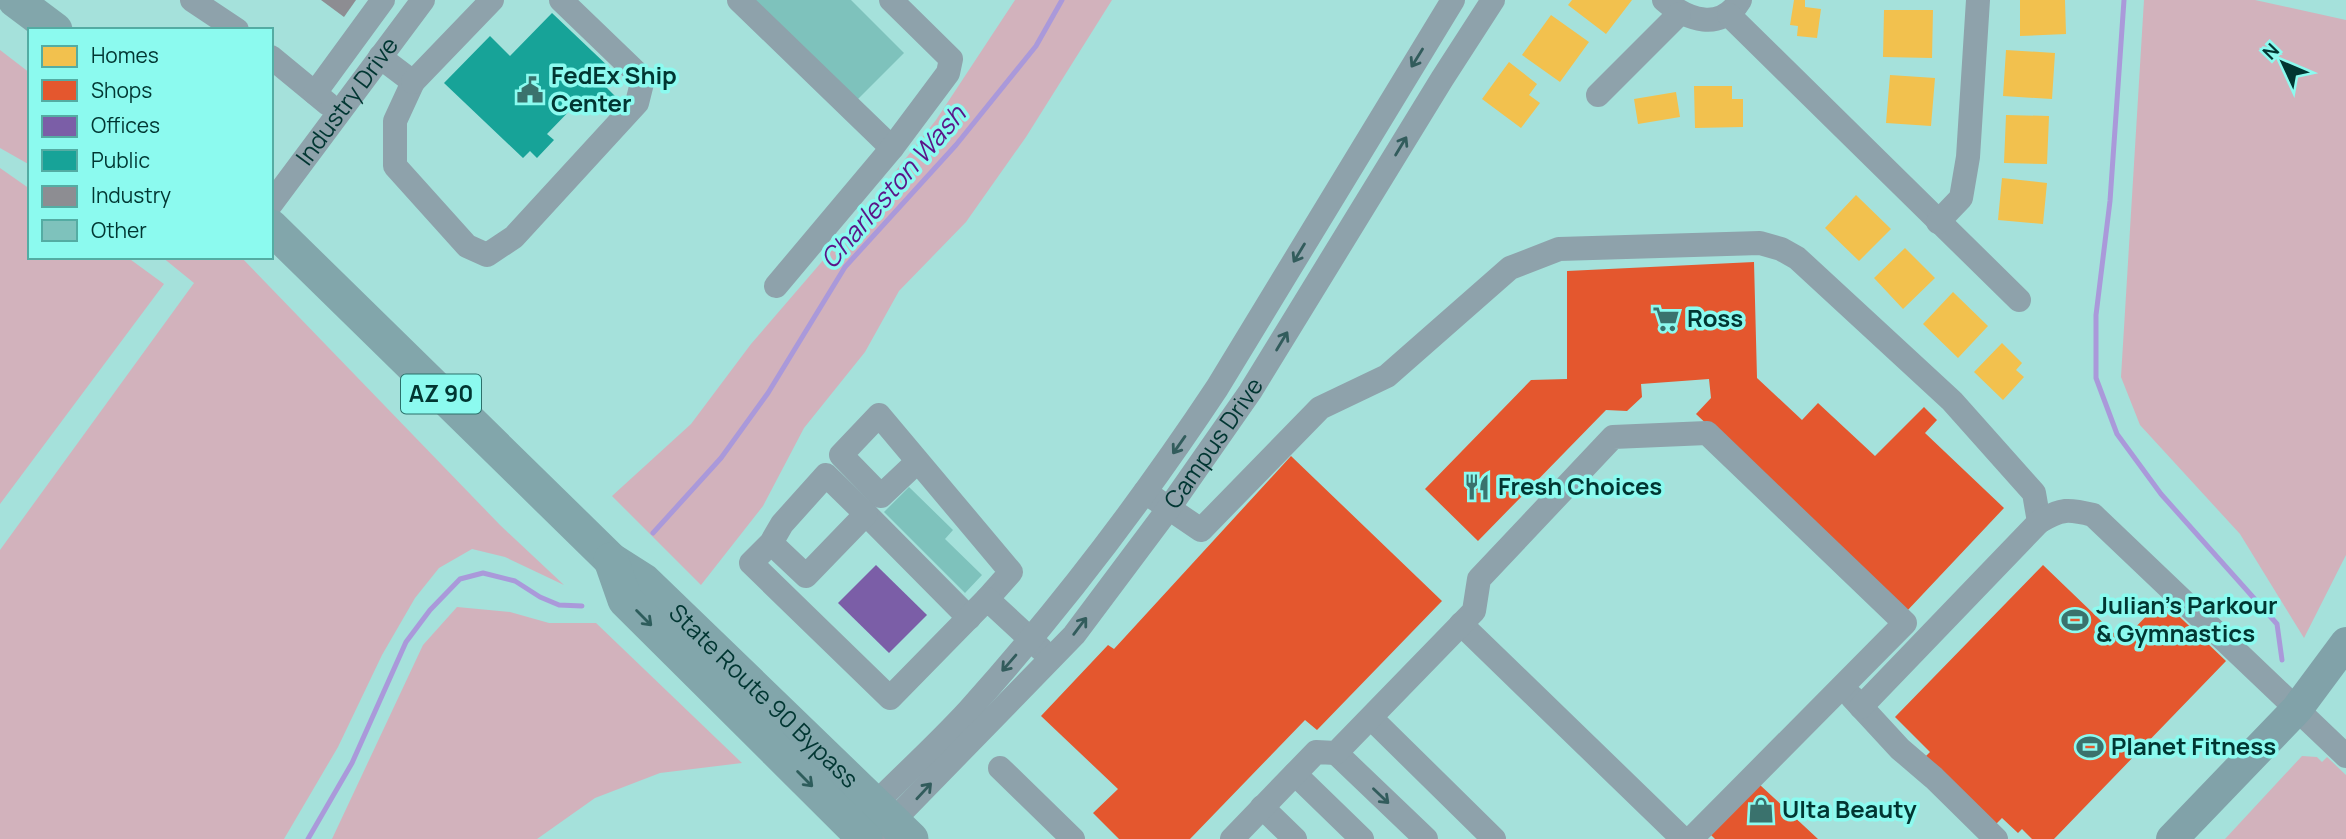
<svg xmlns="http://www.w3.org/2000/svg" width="2346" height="839" viewBox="0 0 2346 839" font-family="Manrope,sans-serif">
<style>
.green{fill:#d2b2bc}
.homes{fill:#f2c14e}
.shops{fill:#e4572e}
.offices{fill:#7b5ea7}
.public{fill:#17a398}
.industry{fill:#8d8d92}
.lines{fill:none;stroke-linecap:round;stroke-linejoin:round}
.stream{stroke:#aa99da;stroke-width:5}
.building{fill:#7ec2bc}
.minor{stroke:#8ea2ab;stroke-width:24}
.major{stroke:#81a2a9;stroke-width:32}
.highway{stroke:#82a6ab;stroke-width:35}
.oneway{stroke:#325c5c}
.oneway2{stroke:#2e5d5c}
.labels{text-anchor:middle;stroke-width:7;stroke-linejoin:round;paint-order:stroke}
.shield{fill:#8cfaef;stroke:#2b716b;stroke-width:2}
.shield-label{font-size:23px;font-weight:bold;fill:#013632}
.poi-label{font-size:24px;font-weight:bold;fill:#013632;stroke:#8cfaef;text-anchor:start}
.street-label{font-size:24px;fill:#013632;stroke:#8cfaef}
.water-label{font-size:26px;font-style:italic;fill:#5b1588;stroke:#8cfaef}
</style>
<rect width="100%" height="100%" fill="#a5e1db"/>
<path class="green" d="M1015 0H1112L1026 137 966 222 899 291 865 352 804 428 763 506 701 585 612 496 691 424 751 344 850 229 936 120Z
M2144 0H2255L2346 20V555L2304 638 2240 534 2140 425 2121 377Z
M0 50 30 73V165L0 148Z
M0 168 30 189V257H127L164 284 0 504Z
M162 257H241L500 525 564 585 505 557 472 549 439 568 415 598 382 655 338 747 284 839H0V550L194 283Z
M457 607 510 612 549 623H596L742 763 660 773 595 798 537 839H332L423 645Z
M2302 756 2317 757 2322 762 2327 757 2346 775V839H2225Z"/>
<path class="homes" d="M1572 0H1632L1606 34 1568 5Z
M1794 0H1805V7L1821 9 1817 38 1797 36 1798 26 1790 25Z
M2020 0H2065L2066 34 2020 36Z
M1884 10H1933L1932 58 1883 57Z
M1551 15 1589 42 1560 82 1522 55Z
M2006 50 2055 53 2052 99 2003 96Z
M1509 62 1537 84 1529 95 1540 103 1521 128 1482 99Z
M1890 75 1935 78 1931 126 1886 123Z
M1694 86H1732V99H1743V127L1695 128Z
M1676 92 1680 117 1638 124 1634 99Z
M2006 115 2049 116 2047 164 2004 163Z
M2002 178 2047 183 2043 224 1998 220Z
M1856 195 1891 229 1859 261 1825 228Z
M1905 248 1935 278 1903 309 1874 278Z
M1953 292 1988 326 1958 358 1923 324Z
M2002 343 2022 363 2016 370 2024 377 2003 400 1974 372Z"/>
<path class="shops" d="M1754 262 1757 378 1802 420 1818 403 1875 456 1924 407 1937 420 1925 433 2004 508 1906 612 1696 414 1711 398 1709 379 1641 384 1642 397 1627 411 1606 410 1478 541 1425 489 1531 380 1567 379V271Z
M1291 456 1442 601 1317 730 1305 720 1190 839H1119L1093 813 1118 789 1041 716 1108 645 1114 649Z
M2043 565 2122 641 2162 600 2226 661 2054 839H2032L2022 829 2018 833 2002 818 1996 824 1926 756 1930 752 1895 717Z
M1760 785 1818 839H1715L1711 835Z"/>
<path class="offices" d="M876 565 927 615 889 653 838 603Z"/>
<path class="public" d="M552 13 612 70 601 82 616 97 599 113 584 111 577 103 547 134 554 140 537 158 530 151 523 158 444 83 490 36 510 56Z"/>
<path class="industry" d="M321 0H356L344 17Z"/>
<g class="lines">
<path class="stream" d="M2124 0 2110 201 2096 315V378L2117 434 2161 494 2277 624 2282 660
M653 533 721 458 768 393 845 267 956 145 1036 46 1062 0
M308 839 352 763 406 642 430 610 460 579 483 573 515 581 540 597 559 605 582 606"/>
</g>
<path class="building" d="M755 0H851L904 53 856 101Z
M909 487 953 530 945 539 982 575 965 593 884 512Z"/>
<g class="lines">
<g class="minor">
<path d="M192 0 237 30"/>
<path d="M739 0 892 148"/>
<path d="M1664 0C1687 20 1721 32 1740 0"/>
<path d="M1729 15 2019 300"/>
<path d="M271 57 328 104"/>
<path d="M380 57 413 82 395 121V166L467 246 487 255 514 237 637 103 643 79 561 0"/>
<path d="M413 82 492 0"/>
<path d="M315 93 383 0"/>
<path d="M1598 95 1679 14"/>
<path id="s1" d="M271 204 423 0"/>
<path d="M1938 222 1961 198 1968 157 1978 0"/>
<path d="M776 286 892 148 948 73 951 59 891 0"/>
<path d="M917 462 881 496 841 455 879 415 1011 572 987 599"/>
<path d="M1145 492 1201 530 1320 408 1387 376 1510 268 1559 249 1760 243 1781 249 1797 258 1952 401 2034 493 2039 522"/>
<path d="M866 514 969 618"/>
<path d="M771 543 782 524 826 475 866 514 806 576 771 543 751 563 890 698 987 599 1041 649"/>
<path d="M1461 624 1683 839"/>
<path d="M1852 697 1900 749 1934 778 1996 839"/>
<path d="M1861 707 2039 522C2061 508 2069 509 2093 515L2346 756"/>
<path d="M1371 718 1494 839"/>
<path d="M1336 753 1426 839"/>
<path d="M1000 768 1073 839"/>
<path d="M1295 774 1362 839"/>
<path d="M1262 807 1295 839"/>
<path d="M863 816C898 780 935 747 969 710 1060 609 1142 501 1217 388L1453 0"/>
<path id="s2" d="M883 831 1074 635 1169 508 1250 392 1442 79 1493 0"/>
<path d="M1232 839 1316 752 1336 753 1474 611 1479 579 1613 437 1707 433 1905 623 1691 839"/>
</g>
<path class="major" d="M2172 839 2297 709 2346 643"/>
<g class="highway">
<path d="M15 0 55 30"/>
<path id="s3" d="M271 227 611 560 644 581 911 839"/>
<path d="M611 560 625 600 865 839"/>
</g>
</g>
<defs><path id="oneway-shaft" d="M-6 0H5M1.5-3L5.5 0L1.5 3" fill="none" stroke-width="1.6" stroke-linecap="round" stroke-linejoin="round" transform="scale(1.75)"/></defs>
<g class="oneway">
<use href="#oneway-shaft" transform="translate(1417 58) rotate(122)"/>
<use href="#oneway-shaft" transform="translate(1401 146) rotate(-59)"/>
<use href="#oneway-shaft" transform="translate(1299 253) rotate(121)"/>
<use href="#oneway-shaft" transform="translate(1282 341) rotate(-59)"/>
<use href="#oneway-shaft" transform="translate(1179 445) rotate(125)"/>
<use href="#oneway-shaft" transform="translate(1080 626) rotate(-53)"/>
<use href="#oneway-shaft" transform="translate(1009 663) rotate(131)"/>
<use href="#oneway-shaft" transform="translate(924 791) rotate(-47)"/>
<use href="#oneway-shaft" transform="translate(1381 796) rotate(44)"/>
</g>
<g class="oneway2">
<use href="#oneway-shaft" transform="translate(644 618) rotate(45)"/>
<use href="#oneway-shaft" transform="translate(805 779) rotate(45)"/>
</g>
<defs>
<g id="civic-bare" transform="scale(2.1)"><path d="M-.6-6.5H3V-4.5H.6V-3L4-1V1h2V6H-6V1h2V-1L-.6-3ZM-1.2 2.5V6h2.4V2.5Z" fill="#3a726d" stroke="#8cfaef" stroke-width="2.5" paint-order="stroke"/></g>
<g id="supermarket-bare" transform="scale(2.1)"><path d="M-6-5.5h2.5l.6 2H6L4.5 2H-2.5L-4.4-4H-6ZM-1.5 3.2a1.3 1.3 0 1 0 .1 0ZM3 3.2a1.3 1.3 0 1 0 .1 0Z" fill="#3a726d" stroke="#8cfaef" stroke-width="2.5" paint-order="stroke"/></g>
<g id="restaurant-bare" transform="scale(2.1)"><path d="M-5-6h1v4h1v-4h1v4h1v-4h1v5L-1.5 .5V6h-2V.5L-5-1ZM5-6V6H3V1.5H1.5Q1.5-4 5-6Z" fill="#3a726d" stroke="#8cfaef" stroke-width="2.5" paint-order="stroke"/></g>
<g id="stadium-bare" transform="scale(2.1)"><path d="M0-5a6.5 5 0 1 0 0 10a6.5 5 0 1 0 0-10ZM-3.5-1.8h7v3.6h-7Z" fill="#3a726d" stroke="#8cfaef" stroke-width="2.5" paint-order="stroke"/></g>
<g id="shop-bare" transform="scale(2.1)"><path d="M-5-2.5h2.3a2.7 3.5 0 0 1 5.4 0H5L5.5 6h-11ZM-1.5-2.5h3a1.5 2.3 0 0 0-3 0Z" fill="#3a726d" stroke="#8cfaef" stroke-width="2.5" paint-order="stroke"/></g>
</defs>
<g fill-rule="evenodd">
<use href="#civic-bare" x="530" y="90"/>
<use href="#supermarket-bare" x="1666" y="319"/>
<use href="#restaurant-bare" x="1477" y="487"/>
<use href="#stadium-bare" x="2075" y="620"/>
<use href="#stadium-bare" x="2090" y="747"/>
<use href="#shop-bare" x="1761" y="810"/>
</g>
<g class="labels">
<rect class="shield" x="401" y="374.5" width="80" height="39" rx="5"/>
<g class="shield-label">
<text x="441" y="402">AZ 90</text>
</g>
<g class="poi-label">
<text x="551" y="84">FedEx Ship<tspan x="551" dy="28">Center</tspan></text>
<text x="1687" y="327">Ross</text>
<text x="1498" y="495">Fresh Choices</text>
<text x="2096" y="614">Julian's Parkour<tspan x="2096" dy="28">&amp; Gymnastics</tspan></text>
<text x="2111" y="755">Planet Fitness</text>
<text x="1782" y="818">Ulta Beauty</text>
</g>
<g class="street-label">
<text dy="8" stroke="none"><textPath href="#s1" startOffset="128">Industry Drive</textPath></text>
<text dy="8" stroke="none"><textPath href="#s2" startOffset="511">Campus Drive</textPath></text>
<text dy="8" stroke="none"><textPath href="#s3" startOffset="681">State Route 90 Bypass</textPath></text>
</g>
<g class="water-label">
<text transform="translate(893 187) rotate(-49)" y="9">Charleston Wash</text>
</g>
</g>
<rect x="28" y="28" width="245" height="231" fill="#8cfaef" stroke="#54aca3" stroke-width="2"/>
<rect x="42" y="46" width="35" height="21" fill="#f2c14e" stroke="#54aca3" stroke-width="2"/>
<text x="91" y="63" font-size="21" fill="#013632">Homes</text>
<rect x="42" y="80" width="35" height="21" fill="#e4572e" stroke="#54aca3" stroke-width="2"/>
<text x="91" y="98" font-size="21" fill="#013632">Shops</text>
<rect x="42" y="116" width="35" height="21" fill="#7b5ea7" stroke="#54aca3" stroke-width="2"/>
<text x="91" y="133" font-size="21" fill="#013632">Offices</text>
<rect x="42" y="150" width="35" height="21" fill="#17a398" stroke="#54aca3" stroke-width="2"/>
<text x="91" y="168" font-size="21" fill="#013632">Public</text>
<rect x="42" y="186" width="35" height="21" fill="#8d8d92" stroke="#54aca3" stroke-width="2"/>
<text x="91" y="203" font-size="21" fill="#013632">Industry</text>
<rect x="42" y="220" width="35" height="21" fill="#7ec2bc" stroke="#54aca3" stroke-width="2"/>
<text x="91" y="238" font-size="21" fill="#013632">Other</text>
<g transform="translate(2283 63) rotate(314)" stroke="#8cfaef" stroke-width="5" paint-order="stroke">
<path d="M0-5L12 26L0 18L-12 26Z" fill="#013632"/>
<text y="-10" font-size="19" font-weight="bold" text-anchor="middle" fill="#013632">N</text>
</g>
</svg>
